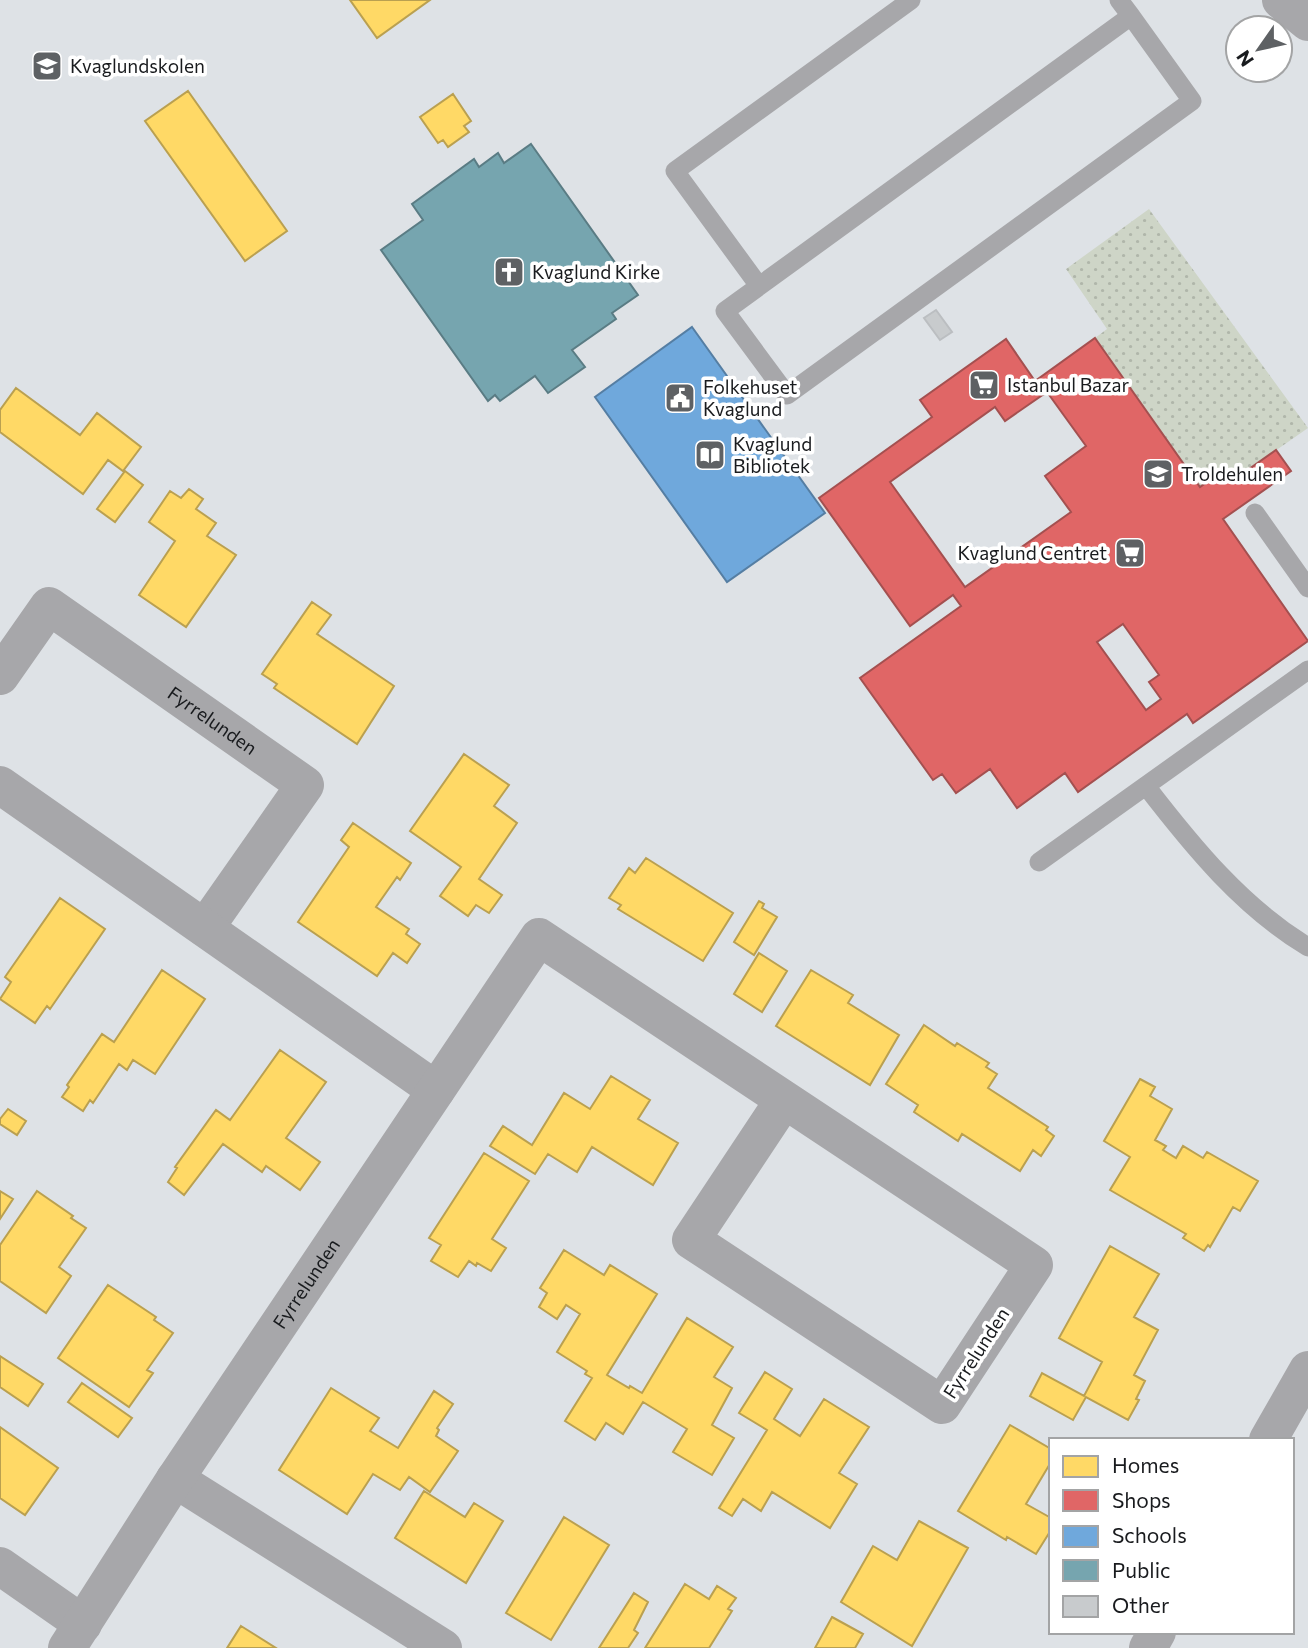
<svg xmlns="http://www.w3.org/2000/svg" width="1308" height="1648" viewBox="0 0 1308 1648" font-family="Commissioner,sans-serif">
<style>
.green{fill:url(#green-dots)}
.homes{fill:#ffd966;stroke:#baa050;stroke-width:2}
.shops{fill:#e06666;stroke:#a45050;stroke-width:2;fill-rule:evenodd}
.schools{fill:#6fa8dc;stroke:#557ea3;stroke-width:2}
.public{fill:#76a5af;stroke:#5a7c84;stroke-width:2}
.building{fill:#c8cbcd;stroke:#bbbec1;stroke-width:2}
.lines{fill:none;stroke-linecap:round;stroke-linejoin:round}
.service{stroke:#a7a7aa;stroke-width:19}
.minor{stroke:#a7a7aa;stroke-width:38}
.tertiary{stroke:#a7a7aa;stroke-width:38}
.labels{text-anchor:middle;stroke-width:7;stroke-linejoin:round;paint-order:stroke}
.poi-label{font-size:19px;fill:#191b1e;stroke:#fff;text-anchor:start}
.street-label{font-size:19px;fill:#191b1e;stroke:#fff}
</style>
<defs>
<pattern id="green-dots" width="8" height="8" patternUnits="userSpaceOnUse" patternTransform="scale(1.75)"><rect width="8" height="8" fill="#ced5c7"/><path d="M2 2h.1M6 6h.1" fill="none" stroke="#b0b6aa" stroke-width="1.8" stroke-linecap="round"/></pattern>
</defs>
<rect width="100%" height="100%" fill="#dee2e6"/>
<path class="green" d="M1149 209 1308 428 1232 481 1224 470 1200 487 1095 338 1107 329 1066 269Z"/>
<path class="homes" d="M350 0H430L377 38Z
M188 91 287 231 245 261 145 121Z
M453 94 471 121 464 126 469 132 448 147 443 140 438 143 420 117Z
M16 388 80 435 97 413 141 447 123 471 108 460 83 494 0 432V410Z
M125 471 143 485 115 522 97 509Z
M189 489 203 499 196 509 216 523 207 536 236 555 186 627 139 595 175 541 149 522 170 491 181 498Z
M312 602 331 615 317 634 394 686 357 744 274 688 277 684 262 674Z
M464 754 509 785 494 806 517 823 479 879 502 895 489 913 476 905 468 916 440 896 461 867 410 831Z
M353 823 411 863 400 880 397 877 376 907 409 929 406 934 420 944 407 963 393 953 377 976 298 922 349 847 341 840Z
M646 858 733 913 703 961 618 909 621 905 609 898 629 868 635 873Z
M60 898 105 929 50 1009 47 1006 35 1023 0 999 11 982 5 977Z
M759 901 764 904 762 908 777 917 754 955 734 942Z
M759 953 787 971 762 1012 734 994Z
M162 970 205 999 155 1074 133 1060 127 1070 119 1064 93 1103 90 1100 83 1111 62 1097 69 1087 67 1085 102 1034 114 1042Z
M811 970 853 995 848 1003 899 1035 870 1085 776 1026Z
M924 1025 955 1046 957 1043 989 1063 986 1067 997 1074 988 1088 1048 1127 1046 1130 1054 1136 1041 1156 1033 1150 1020 1171 962 1134 958 1141 914 1112 918 1105 886 1084Z
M280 1050 326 1082 286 1138 320 1162 300 1190 266 1166 262 1172 223 1144 184 1195 168 1182 177 1168 175 1167 216 1110 230 1120Z
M611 1076 650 1100 638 1119 678 1143 653 1185 592 1147 577 1172 548 1154 535 1174 490 1146 503 1126 532 1145 564 1093 590 1109Z
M1140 1079 1155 1087 1150 1096 1172 1109 1155 1140 1166 1146 1163 1150 1176 1158 1183 1146 1203 1158 1207 1152 1258 1181 1240 1211 1233 1207 1210 1247 1208 1245 1204 1251 1183 1238 1186 1234 1110 1190 1130 1157 1104 1141Z
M8 1109 26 1121 17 1135 0 1124V1119Z
M484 1153 529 1181 492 1239 506 1248 491 1271 477 1263 476 1266 469 1261 458 1277 431 1261 441 1245 429 1238Z
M0 1191 13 1199 0 1219Z
M37 1191 73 1216 71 1218 86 1228 59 1267 71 1276 46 1313 0 1281V1245Z
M1110 1246 1159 1274 1134 1317 1158 1330 1134 1375 1145 1381 1136 1399 1139 1400 1128 1420 1086 1397 1073 1420 1030 1396 1042 1373 1084 1396 1102 1362 1059 1338Z
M564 1250 604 1275 610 1265 657 1294 607 1375 629 1388 630 1386 642 1393 687 1318 733 1347 714 1377 732 1388 712 1425 734 1438 712 1475 673 1452 687 1429 643 1402 623 1434 606 1423 595 1440 565 1421 592 1378 585 1374 587 1371 557 1352 580 1314 566 1305 557 1319 539 1307 547 1293 540 1288Z
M108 1285 156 1317 154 1320 173 1333 147 1370 153 1373 129 1407 58 1358Z
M0 1356 43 1384 28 1406 0 1387Z
M765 1372 792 1389 774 1419 800 1436 824 1399 869 1427 839 1473 857 1484 830 1528 772 1492 761 1511 743 1499 732 1516 719 1508 767 1430 739 1413Z
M82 1383 132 1418 118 1437 68 1402Z
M331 1388 379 1418 370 1431 398 1448 434 1391 453 1404 437 1428 439 1430 436 1436 458 1451 430 1492 409 1477 400 1490 373 1474 347 1514 279 1470Z
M1010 1425 1051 1449V1462L1026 1504 1051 1518V1530L1036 1554 1007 1537 1006 1540 958 1511Z
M0 1427 58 1468 25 1515 0 1498Z
M424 1491 465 1517 474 1503 503 1521 466 1583 395 1538Z
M564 1517 609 1545 551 1640 506 1613Z
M919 1521 968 1548 912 1646 841 1602 873 1546 897 1560Z
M685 1584 709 1599 717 1586 736 1598 728 1609 732 1611 709 1648H645Z
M634 1593 648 1602 634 1630 638 1633 628 1648H599Z
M832 1617 863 1634 855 1648H815Z
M241 1626 276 1648H227Z"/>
<path class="shops" d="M1095 338 1200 487 1224 470 1232 481 1276 450 1291 471 1223 519 1308 641 1193 723 1187 714 1078 792 1065 773 1017 808 990 769 956 793 942 774 933 780 860 678 961 606 953 595 910 626 819 498 932 417 920 400 1006 339 1035 381ZM1047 392 1086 446 1045 476 1071 512 965 587 890 482 995 407 1005 421ZM1123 624 1159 675 1149 682 1161 699 1146 710 1097 642Z"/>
<path class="schools" d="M692 327 825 513 727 582 595 397Z"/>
<path class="public" d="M531 144 638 295 612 313 616 319 572 350 585 367 548 393 535 376 500 401 495 395 488 401 381 250 423 220 412 204 474 159 479 167 498 153 504 163Z"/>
<path class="building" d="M936 310 952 332 940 340 924 318Z"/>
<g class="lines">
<path class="service" d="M1119 0 1131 16
M1131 16 1192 101 787 395 725 311Z
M759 286 675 171 911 0
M1255 513 1308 588
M1146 786C1193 847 1242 907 1308 947
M1039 862 1308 670"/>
<g class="minor">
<path id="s1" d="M0 676 49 606 305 785 205 928"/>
<path d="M0 785 436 1090"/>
<path d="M175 1479 443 1648"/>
<path d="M0 1566 83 1624"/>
<path id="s2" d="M67 1648 175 1479 539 937 1034 1265 942 1405 691 1240 784 1100"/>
</g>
<path class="tertiary" d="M1281 0 1308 22
M1268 1440 1308 1370
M1148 1648 1157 1632"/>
</g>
<defs>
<g id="school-square" transform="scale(1.575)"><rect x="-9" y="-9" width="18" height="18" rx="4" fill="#5e6164" stroke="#fff"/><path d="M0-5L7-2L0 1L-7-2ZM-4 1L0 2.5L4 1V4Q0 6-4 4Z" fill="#fff"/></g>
<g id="church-square" transform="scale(1.575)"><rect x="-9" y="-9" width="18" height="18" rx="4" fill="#5e6164" stroke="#fff"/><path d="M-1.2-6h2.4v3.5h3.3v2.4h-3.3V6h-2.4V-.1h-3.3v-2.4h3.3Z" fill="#fff"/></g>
<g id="supermarket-square" transform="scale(1.575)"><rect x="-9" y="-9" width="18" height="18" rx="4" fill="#5e6164" stroke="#fff"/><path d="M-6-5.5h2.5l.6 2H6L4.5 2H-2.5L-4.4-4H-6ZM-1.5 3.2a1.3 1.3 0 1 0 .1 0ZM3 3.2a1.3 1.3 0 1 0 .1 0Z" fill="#fff"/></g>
<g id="civic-square" transform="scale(1.575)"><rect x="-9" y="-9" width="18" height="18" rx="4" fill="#5e6164" stroke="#fff"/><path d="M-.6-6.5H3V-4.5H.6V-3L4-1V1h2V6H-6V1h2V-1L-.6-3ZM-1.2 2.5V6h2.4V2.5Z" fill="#fff"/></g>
<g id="library-square" transform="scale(1.575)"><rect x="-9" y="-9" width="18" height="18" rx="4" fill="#5e6164" stroke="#fff"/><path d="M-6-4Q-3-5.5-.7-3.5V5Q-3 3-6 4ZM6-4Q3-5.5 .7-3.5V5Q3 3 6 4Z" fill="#fff"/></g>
</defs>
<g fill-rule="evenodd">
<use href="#school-square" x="47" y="66"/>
<use href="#church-square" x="509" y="272"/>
<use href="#supermarket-square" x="984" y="385"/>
<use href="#civic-square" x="680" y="398"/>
<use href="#library-square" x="710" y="455"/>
<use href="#school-square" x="1158" y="474"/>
<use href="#supermarket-square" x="1130" y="553"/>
</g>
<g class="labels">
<g class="poi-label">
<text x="70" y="73">Kvaglundskolen</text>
<text x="532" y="279">Kvaglund Kirke</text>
<text x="1007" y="392">Istanbul Bazar</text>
<text x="703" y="394">Folkehuset<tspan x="703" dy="22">Kvaglund</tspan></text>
<text x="733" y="451">Kvaglund<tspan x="733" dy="22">Bibliotek</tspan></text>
<text x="1181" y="481">Troldehulen</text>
<text x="1107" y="560" text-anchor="end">Kvaglund Centret</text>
</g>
<g class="street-label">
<text dy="7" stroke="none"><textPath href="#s1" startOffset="285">Fyrrelunden</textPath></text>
<text dy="7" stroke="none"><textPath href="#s2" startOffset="436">Fyrrelunden</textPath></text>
<text transform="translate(976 1353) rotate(-57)" y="7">Fyrrelunden</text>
</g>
</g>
<rect x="1049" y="1438" width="245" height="196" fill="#ffffff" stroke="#a3a4a5" stroke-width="2"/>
<rect x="1063" y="1456" width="35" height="21" fill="#ffd966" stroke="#a3a4a5" stroke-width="2"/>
<text x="1112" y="1473" font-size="21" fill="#191b1e">Homes</text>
<rect x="1063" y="1490" width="35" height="21" fill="#e06666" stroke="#a3a4a5" stroke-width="2"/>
<text x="1112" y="1508" font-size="21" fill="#191b1e">Shops</text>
<rect x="1063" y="1526" width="35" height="21" fill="#6fa8dc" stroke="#a3a4a5" stroke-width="2"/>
<text x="1112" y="1543" font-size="21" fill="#191b1e">Schools</text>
<rect x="1063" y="1560" width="35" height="21" fill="#76a5af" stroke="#a3a4a5" stroke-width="2"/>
<text x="1112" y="1578" font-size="21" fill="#191b1e">Public</text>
<rect x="1063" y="1596" width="35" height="21" fill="#c8cbcd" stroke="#a3a4a5" stroke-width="2"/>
<text x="1112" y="1613" font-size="21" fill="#191b1e">Other</text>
<g transform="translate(1259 49) rotate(236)"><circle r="33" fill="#ffffff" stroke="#a3a4a5" stroke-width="2"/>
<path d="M0-5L12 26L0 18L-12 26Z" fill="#5e6164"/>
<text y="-10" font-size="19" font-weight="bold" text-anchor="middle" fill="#191b1e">N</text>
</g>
</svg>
